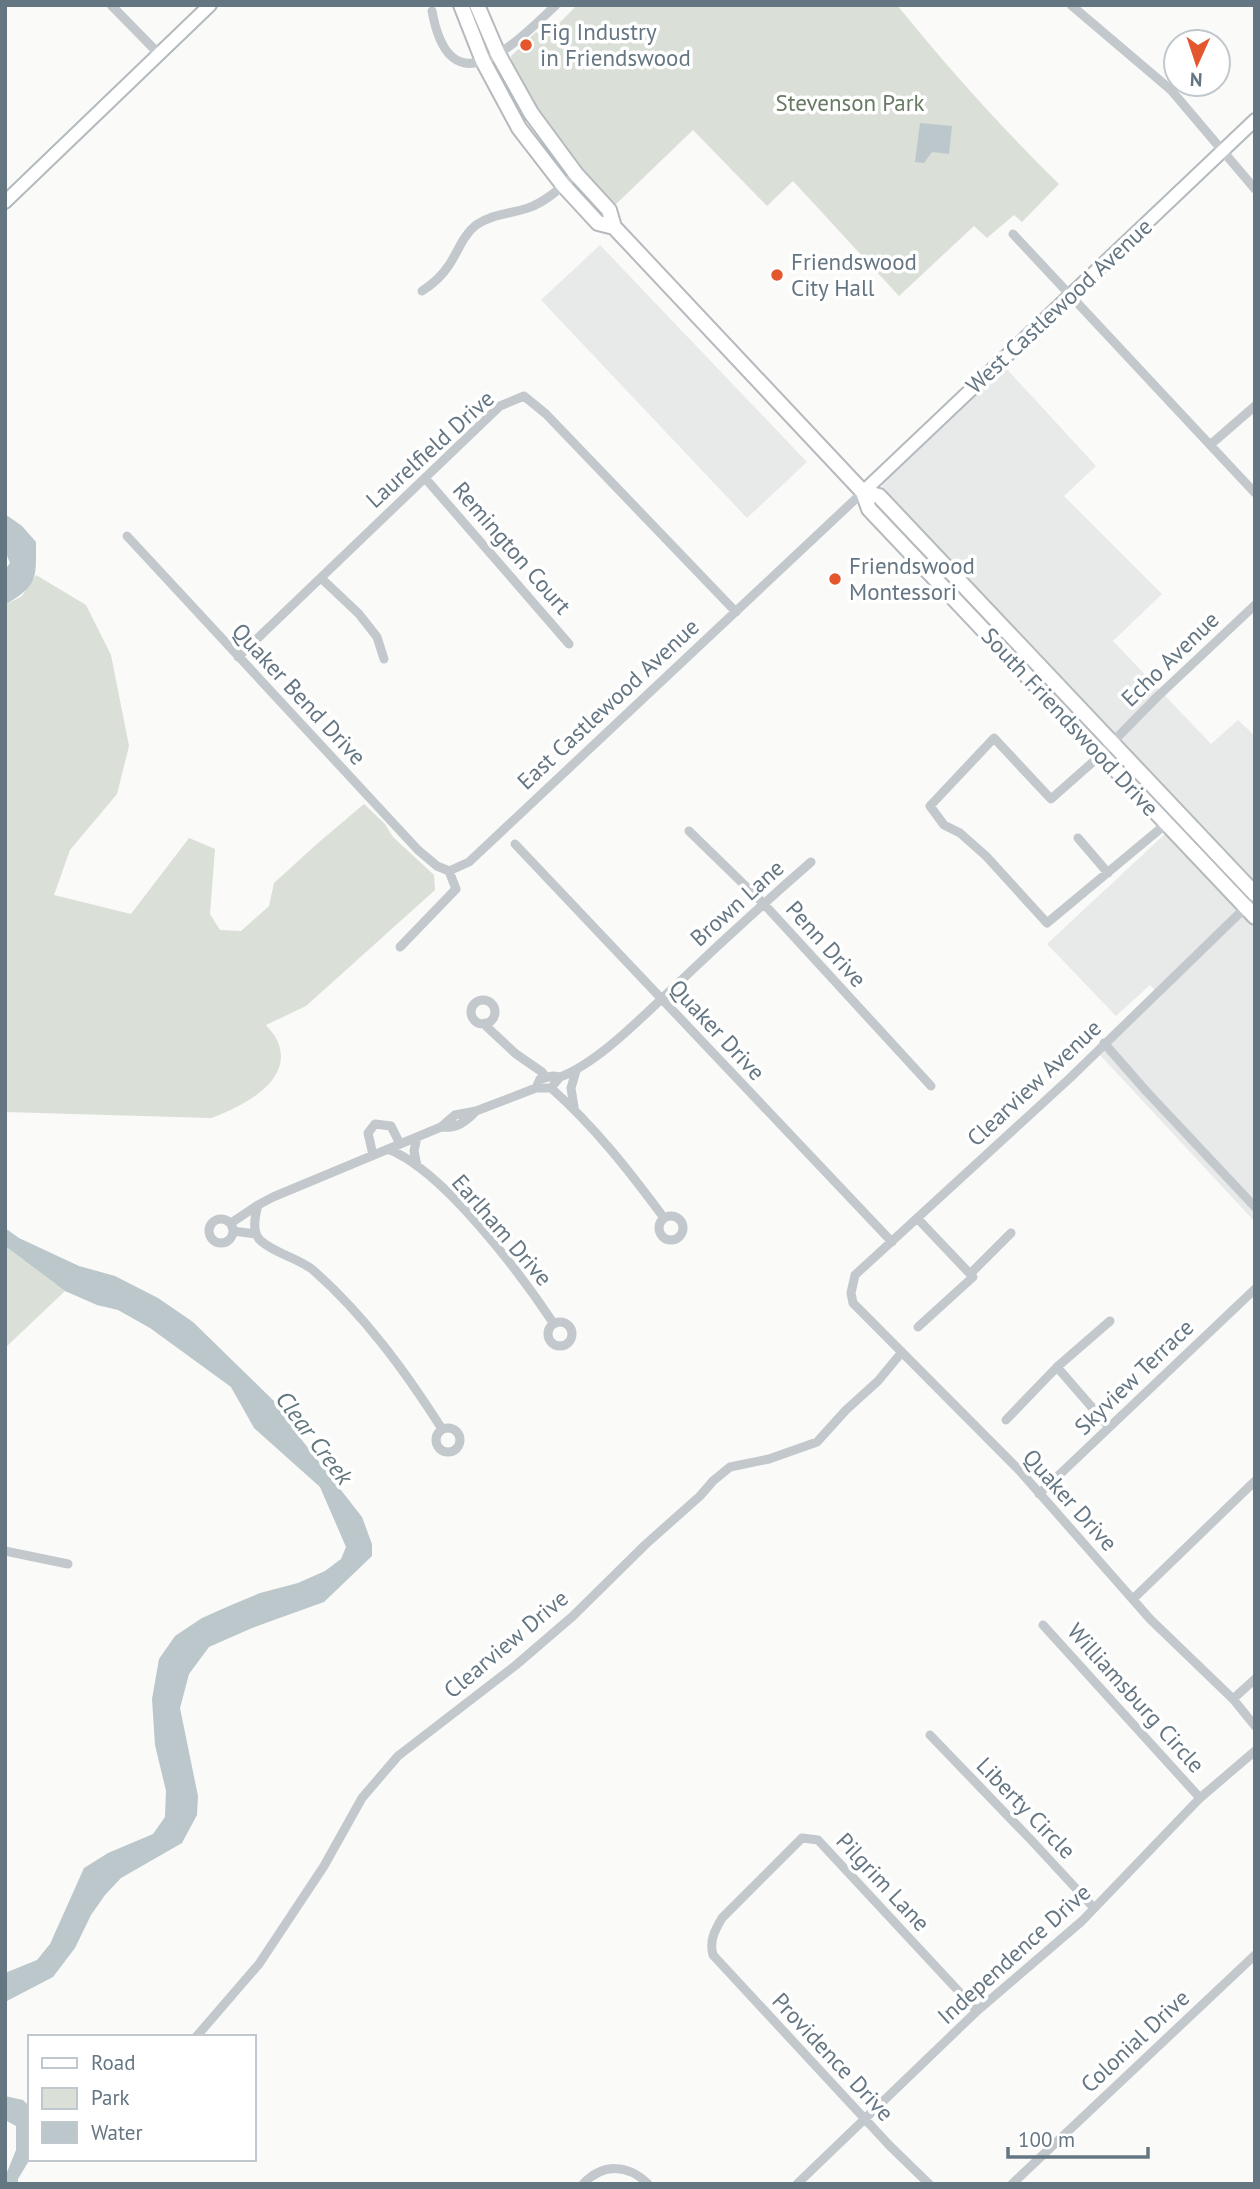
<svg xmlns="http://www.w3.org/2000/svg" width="1260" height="2189" viewBox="0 0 1260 2189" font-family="'PT Sans',sans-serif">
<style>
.built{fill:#e8e9e9}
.green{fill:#dadfd7}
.water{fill:#bbc7cb}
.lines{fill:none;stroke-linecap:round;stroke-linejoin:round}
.secondary-casing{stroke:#b3babf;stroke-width:16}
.primary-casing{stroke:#b5babe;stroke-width:18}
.street{stroke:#c3c8cc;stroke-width:9}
.secondary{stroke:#fff;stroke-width:12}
.primary{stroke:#fff;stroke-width:14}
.poi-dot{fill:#e4572e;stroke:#fff;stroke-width:2.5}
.labels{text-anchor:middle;stroke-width:7;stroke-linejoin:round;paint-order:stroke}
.poi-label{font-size:23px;fill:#657683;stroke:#fff;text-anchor:start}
.park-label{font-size:23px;fill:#687a64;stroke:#fff}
.street-label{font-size:23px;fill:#657683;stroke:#fff}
.water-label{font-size:24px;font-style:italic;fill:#60757c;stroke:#fff}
</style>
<rect width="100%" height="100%" fill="#fafaf8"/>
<path class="built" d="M600 245 807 462 747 518 541 300Z
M1004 366 1096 466 1064 496 1162 594 1113 641 1211 744 1238 720 1255 736V881L1214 843 881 490 885 479Z
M1167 832 1255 925V1222L1100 1055 1161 996 1150 985 1116 1016 1047 944Z"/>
<path class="green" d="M577 5H897C948 68 1001 127 1059 184L1022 222 1014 215 987 238 974 226 899 296 793 181 767 206 693 130 613 207C586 177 514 95 511 56L536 32 545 38Z
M36 575 86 605 111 655 129 746 117 794 70 850 54 895 131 914 189 838 215 849 210 914 220 930 241 931 269 906 274 883 318 843 364 804 385 824 393 837 434 875 435 890 306 1006 266 1025C269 1029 274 1034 276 1038 298 1080 241 1107 211 1118L5 1112V605L22 596Z
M5 1246 65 1291 5 1348Z"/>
<path class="water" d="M920 123 952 126 949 154 932 152 924 163 915 162Z
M5 514 22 526 36 542C36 580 38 585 5 605V570L10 563 5 551Z
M5 1228 19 1238 79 1266 115 1276 158 1298 193 1322 276 1403 287 1421 362 1517 372 1544V1556L324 1602 252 1628 209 1647 189 1674 180 1708 198 1796 197 1815 182 1843 121 1878 105 1895 91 1915 75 1948 53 1977 5 2002V1973L37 1960 50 1944 84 1868 108 1853 153 1834 165 1817 166 1791 155 1745 152 1699 159 1659 175 1636 202 1618 229 1606 260 1593 298 1583 325 1571 341 1559 346 1547 320 1487 254 1428 231 1387 150 1328 118 1310 97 1305 65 1291 5 1246Z
M5 2096 23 2100 30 2107V2159L18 2179V2184H5V2177L16 2150V2126L5 2120Z"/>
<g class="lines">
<g class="secondary-casing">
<path id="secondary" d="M5 202 210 5
M863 492 1255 120"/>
</g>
<g class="primary-casing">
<path id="primary" d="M461 5 483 61 519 128 563 185 598 223 614 227
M477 5 498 54 531 113 576 174 609 210 614 227 863 492 869 509 1255 917
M863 492 879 496 1255 894"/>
</g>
<path class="street" d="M111 5 159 54
M1071 5 1171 90 1255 189
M432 11C450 111 515 44 556 5
M1013 234 1255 493
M422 291C433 284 442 276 449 265 458 252 463 235 476 225 492 214 510 214 528 208 546 202 561 187 576 174
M1210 445 1255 406
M425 478 569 644
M127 536 418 850 437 866 449 871
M321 578 359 614 377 637 384 659
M238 657 500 406 524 396 546 414 736 612
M1166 824 1047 923 986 856 960 833 944 825 930 806 994 738 1051 799 1094 761 1157 697 1255 605
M689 831 763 903 931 1086
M1078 838 1108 873
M515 844 892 1242
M449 871 469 862 863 492
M1249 904 1070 1078 855 1275 851 1293 853 1303 1019 1470 1150 1619 1233 1699 1255 1726
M400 947 456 889 449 871
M471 1012a12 12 0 1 1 24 0a12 12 0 1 1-24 0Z
M485 1023 487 1027 516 1054 542 1072 546 1077
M1104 1043 1146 1091 1255 1207
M560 1077C598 1063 643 1016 673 988 718 945 764 903 811 862
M551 1088C595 1127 630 1172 664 1218
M574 1107 571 1088 576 1071
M441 1127C456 1129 466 1122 476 1111
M417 1137 414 1151 417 1166
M388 1149C443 1170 520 1273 554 1324
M373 1155 368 1133 375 1124 391 1126 400 1144
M659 1228a12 12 0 1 1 24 0a12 12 0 1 1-24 0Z
M917 1218 973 1277 918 1327
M209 1231a12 12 0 1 1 24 0a12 12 0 1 1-24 0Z
M231 1223 258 1205
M233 1231 256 1234
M970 1274 1011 1233
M548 1334a12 12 0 1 1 24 0a12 12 0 1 1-24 0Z
M1057 1367 1109 1427
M1006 1420 1057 1367 1110 1321
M436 1440a12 12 0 1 1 24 0a12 12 0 1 1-24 0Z
M442 1429C405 1371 365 1316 313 1270 298 1258 276 1254 261 1241 251 1233 255 1216 258 1205L273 1197 441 1127 455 1115 476 1111 536 1088H551L560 1077 553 1076 540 1079 536 1088
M1039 1494 1255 1289
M5 1551 68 1564
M1133 1599 1255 1481
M1043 1625 1200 1798
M1233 1699 1255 1679
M930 1735 1033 1842 1094 1908
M196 2037 259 1964 324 1866 362 1798 398 1756 516 1665 573 1616 646 1544 700 1496 713 1481 730 1467 769 1459 817 1442 846 1410 878 1381 902 1352
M583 2184C603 2163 628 2164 648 2184
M797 2184 977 2011 1082 1921 1200 1798 1255 1751
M929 2184 889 2145 713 1955C709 1940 715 1930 722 1918L802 1838 818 1840 977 2011
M1012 2184 1255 1955"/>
<use href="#secondary" class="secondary"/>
<use href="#primary" class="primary"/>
</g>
<g class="poi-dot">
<circle cx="526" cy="45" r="7"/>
<circle cx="777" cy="275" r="7"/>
<circle cx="835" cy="579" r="7"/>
</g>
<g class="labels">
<g class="poi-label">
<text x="540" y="40">Fig Industry<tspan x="540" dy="26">in Friendswood</tspan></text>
<text x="791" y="270">Friendswood<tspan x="791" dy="26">City Hall</tspan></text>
<text x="849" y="574">Friendswood<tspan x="849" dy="26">Montessori</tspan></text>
</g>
<g class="park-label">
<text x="850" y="111">Stevenson Park</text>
</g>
<g class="street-label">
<text transform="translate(1059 306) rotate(-43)" y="8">West Castlewood Avenue</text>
<text transform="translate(430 449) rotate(-42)" y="8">Laurelfield Drive</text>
<text transform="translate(512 548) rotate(49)" y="8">Remington Court</text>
<text transform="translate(1170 659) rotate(-44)" y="8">Echo Avenue</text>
<text transform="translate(299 694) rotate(47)" y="8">Quaker Bend Drive</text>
<text transform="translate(608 704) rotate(-43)" y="8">East Castlewood Avenue</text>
<text transform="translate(1070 722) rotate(47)" y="8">South Friendswood Drive</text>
<text transform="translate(737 903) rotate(-42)" y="8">Brown Lane</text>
<text transform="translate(826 944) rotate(48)" y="8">Penn Drive</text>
<text transform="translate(717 1030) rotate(47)" y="8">Quaker Drive</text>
<text transform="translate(1034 1083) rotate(-43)" y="8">Clearview Avenue</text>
<text transform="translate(502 1230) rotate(49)" y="8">Earlham Drive</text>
<text transform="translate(1134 1377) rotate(-44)" y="8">Skyview Terrace</text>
<text transform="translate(1070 1500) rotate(48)" y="8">Quaker Drive</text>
<text transform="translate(506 1644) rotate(-40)" y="8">Clearview Drive</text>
<text transform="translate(1136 1698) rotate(48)" y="8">Williamsburg Circle</text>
<text transform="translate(1026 1808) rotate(46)" y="8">Liberty Circle</text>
<text transform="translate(883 1882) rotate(47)" y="8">Pilgrim Lane</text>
<text transform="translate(1014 1954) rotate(-42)" y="8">Independence Drive</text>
<text transform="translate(1135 2041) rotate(-43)" y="8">Colonial Drive</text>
<text transform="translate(833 2057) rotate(47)" y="8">Providence Drive</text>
</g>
<g class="water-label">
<text transform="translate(314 1438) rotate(53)" y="8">Clear Creek</text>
</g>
</g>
<rect width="1260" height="2189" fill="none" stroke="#657683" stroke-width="14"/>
<rect x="28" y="2035" width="228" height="126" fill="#ffffff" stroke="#c1c8cd" stroke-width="2"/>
<rect x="42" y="2058" width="35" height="10" fill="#ffffff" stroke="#c1c8cd" stroke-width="2"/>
<text x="91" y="2070" font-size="21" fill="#657683">Road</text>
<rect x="42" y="2088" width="35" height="21" fill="#dadfd7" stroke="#c1c8cd" stroke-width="2"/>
<text x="91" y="2105" font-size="21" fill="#657683">Park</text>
<rect x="42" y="2122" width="35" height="21" fill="#bbc7cb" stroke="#c1c8cd" stroke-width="2"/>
<text x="91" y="2140" font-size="21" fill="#657683">Water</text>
<g transform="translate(1197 63) rotate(183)"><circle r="33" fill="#ffffff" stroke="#c1c8cd" stroke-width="2"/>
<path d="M0-5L12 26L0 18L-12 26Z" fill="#e4572e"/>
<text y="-10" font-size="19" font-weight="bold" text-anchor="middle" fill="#657683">N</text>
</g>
<path d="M1008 2147v10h140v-10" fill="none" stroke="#657683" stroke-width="3.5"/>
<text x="1018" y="2147" font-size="21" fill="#657683" stroke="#ffffff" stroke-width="5" paint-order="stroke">100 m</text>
</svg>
